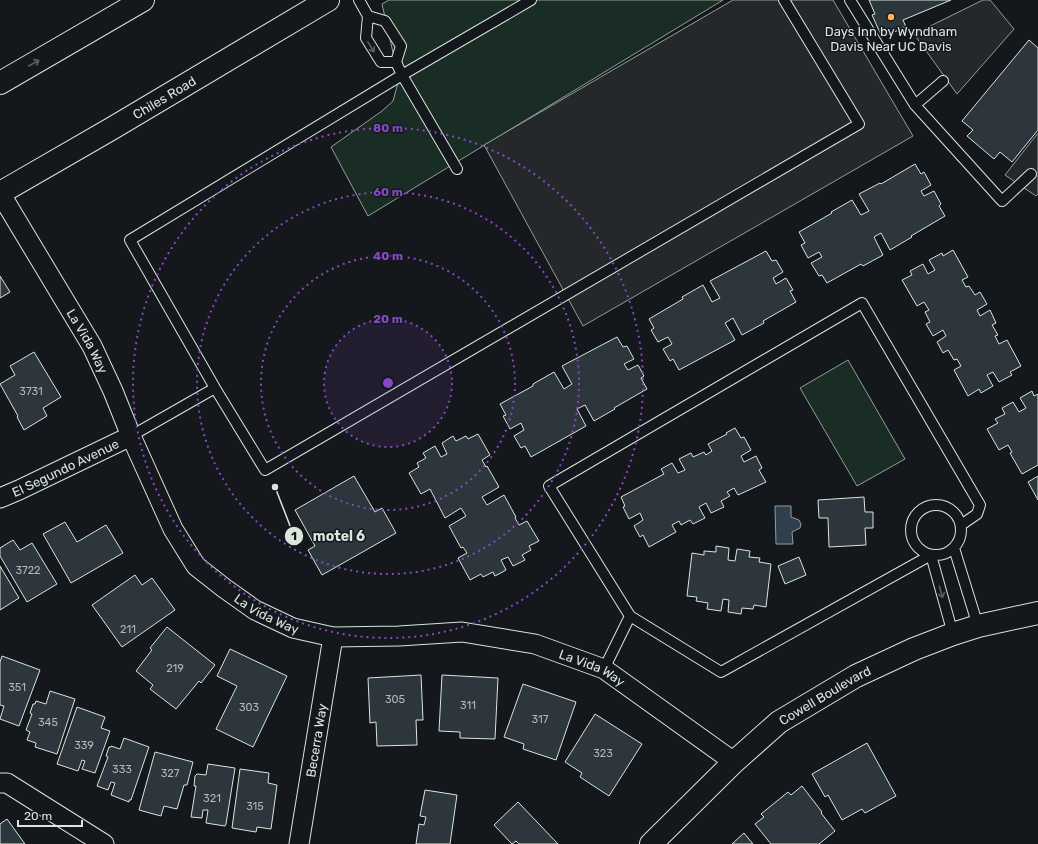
<svg xmlns="http://www.w3.org/2000/svg" width="1038" height="844" viewBox="0 0 1038 844" font-family="Rubik,sans-serif">
<style>
.green{fill:#1a2d24;stroke:#939e99}
.parking{fill:#24282b;stroke:#939e99}
.water{fill:#2f3f4d;stroke:#939e99}
.building{fill:#2c363c;stroke:#d8e6dc}
.lines{fill:none;stroke-linecap:round;stroke-linejoin:round}
.lane-casing{stroke:#d8e6dc;stroke-width:12}
.street-casing{stroke:#d8e6dc;stroke-width:21}
.secondary-casing{stroke:#d8e6dc;stroke-width:24}
.highway-casing{stroke:#d8e6dc;stroke-width:24}
.lane{stroke:#14181c;stroke-width:10}
.street{stroke:#14181c;stroke-width:19}
.secondary{stroke:#14181c;stroke-width:22}
.highway{stroke:#14181c;stroke-width:22}
.oneway{stroke:#59605f}
.ring{fill:none;stroke:#8948c3;stroke-width:2;stroke-dasharray:2 4}
.poi-dot{fill:#ffb74d;stroke:#14181c;stroke-width:1.5}
.labels{text-anchor:middle;stroke-width:3;stroke-linejoin:round;paint-order:stroke}
.number-label{font-size:11px;fill:#adbab4}
.poi-label{font-size:13px;fill:#d8e6dc;stroke:#14181c}
.street-label{font-size:13px;fill:#d8e6dc;stroke:#14181c}
.centre{fill:#8948c3;stroke:#14181c;stroke-width:2}
.ring-label{font-size:12px;text-anchor:middle;font-weight:bold;fill:#8948c3;stroke:#14181c;stroke-width:3;stroke-linejoin:round;paint-order:stroke}
.leader{fill:none;stroke:#d8e6dc;stroke-width:1.5}
.callout-dot{fill:#d8e6dc;stroke:#14181c;stroke-width:1.5}
.mark-label{font-size:12px;text-anchor:middle;font-weight:bold;fill:#111}
.callout-label{font-size:14px;text-anchor:middle;font-weight:bold;fill:#d8e6dc;stroke:#14181c;stroke-width:3;stroke-linejoin:round;paint-order:stroke}
</style>
<rect width="100%" height="100%" fill="#14181c"/>
<path class="green" d="M389 0H723L368 216 331 147 382 111 393 101 399 79 382 4Z
M848 360 905 459 857 486 800 388Z"/>
<path class="parking" d="M733 0H833L913 136 583 326 484 145Z
M983 0H990L1014 29 957 94 914 34Z
M1038 133V194L1036 196 1005 175Z"/>
<path class="water" d="M775 506H791V517L799 520 801 524 800 528 792 532 793 544H776Z"/>
<path class="building" d="M869 0H951L903 20 906 27 882 37 872 15 875 14Z
M1029 40 1038 48V130L1012 162 1000 152 994 159 967 136 973 130 962 121Z
M915 164 921 174 924 172 931 185 921 191 924 196 934 191 941 204 939 206 945 216 911 236 912 237 890 250 881 233 874 237 883 255 863 266 861 264 827 283 822 275 819 276 811 263 822 257 819 252 808 258 801 245 805 243 799 232 832 213 831 212 852 200 861 215 869 211 859 194 880 183 881 184Z
M953 250 968 277 962 280 966 287 969 286 975 295 980 292 987 304 977 310 980 316 990 310 996 323 992 325 998 335 995 336 999 344 1007 340 1021 366 1010 372 1012 375 999 382 993 372 987 375 993 386 981 393 979 389 968 396 954 370 961 366 957 359 954 360 948 350 943 353 937 342 946 336 943 330 933 336 926 324 930 322 925 312 929 310 924 302 917 306 902 280 912 275 910 271 923 264 928 274 935 270 929 260 942 253 943 256Z
M766 251 772 261 776 260 783 272 773 278 776 284 786 278 793 290 790 291 796 302 763 321 764 323 742 335 733 318 725 323 735 340 679 370 673 359 670 361 663 349 672 344 668 337 658 342 651 330 654 328 649 319 683 299 682 297 703 285 712 302 720 298 710 281Z
M0 276 10 292 0 298Z
M617 337 623 347 627 346 634 359 624 364 628 370 638 365 644 376 641 378 647 389 614 408 615 409 594 421 585 405 577 409 586 426 531 457 525 446 521 448 514 436 524 430 521 423 510 429 503 416 506 415 500 404 533 386V384L554 372 564 389 572 384 562 366Z
M34 352 61 397 43 408 47 416 24 430 17 417 18 416 0 384 15 375 10 366Z
M1032 391 1034 396 1038 394V465L1022 474 1010 453 1012 452 1008 445 999 450 987 429 998 423 995 419 1005 414 1002 408 1013 402 1019 412 1026 408 1020 398Z
M735 428 741 438 744 437 751 450 741 456 744 462 756 456 762 468 759 470 766 482 738 495 734 488 727 492 730 496 721 501 724 507 711 513 706 503 699 507 705 518 693 524 690 520 681 525 679 521 672 525 676 532 649 547 643 535 640 537 634 526 643 520 640 513 629 519 623 507 625 506 621 497 664 474 661 469 672 463 678 473 685 470 679 459 691 453 693 457 704 452 706 455 712 451 708 444 727 434 726 433Z
M478 434 490 455 482 460 486 467 487 466 499 487 482 497 487 505 504 495 516 517 515 518 519 525 527 521 539 541 529 546 531 550 522 555 525 560 513 566 508 557 501 560 506 570 495 576 493 572 483 577 481 574 470 580 458 558 467 553 463 547 461 548 449 526 466 516 461 508 445 518 430 489 421 494 409 473 419 467 417 463 426 458 423 453 435 446 441 457 447 454 442 443 453 436 456 441 466 436 468 439Z
M354 476 375 512 382 508 396 533 322 575 308 550 315 546 295 510Z
M1038 476V500L1028 482Z
M864 497 865 512H873V528H865L866 545 829 547 828 518H819L818 500Z
M65 522 77 542 106 525 123 553 71 583 43 534Z
M13 540 20 550 32 543 57 584 27 602 0 556V548Z
M716 546 729 548 728 560 735 561 737 549 750 551 749 557 760 558 759 562 771 564 766 607 754 605 753 609 742 608 741 614 728 612 729 600 723 599 721 611 707 609 708 603 696 601 697 597 687 596 692 553 704 555V551L716 552Z
M799 557 806 575 785 584 778 566Z
M0 566 19 598 0 610Z
M135 575 142 585 152 578 175 610 122 647 92 605Z
M167 627 215 665 201 683 199 681 176 709 150 689 153 685 136 671 152 650 150 648Z
M230 649 287 676 253 747 216 729 237 686 217 676Z
M2 656 40 670 19 726 0 719 4 706 0 705V662Z
M421 675 423 720H416L417 745 377 746 376 722 370 723 368 678Z
M442 675 498 678 495 739 460 738V732L439 731Z
M523 684 576 702 556 760 523 749 524 744 504 737Z
M50 691 75 699 57 754 35 747 36 743 27 740 30 732 26 730 32 714 30 713 33 704H35L36 701 46 704Z
M77 707 105 717 101 728 110 731 95 773 82 769 85 761 82 760 78 771 57 764Z
M595 714 642 744 609 796 580 777 582 773 565 762Z
M124 738 149 747 131 800H129V802L111 795 115 783 111 782 108 790 97 786 108 757 106 756 109 747H111V746L120 749Z
M867 743 896 796 865 813 862 809 842 820 828 795 825 797 812 774Z
M155 752 193 762 187 785H184L177 809 164 806 161 816 139 810Z
M208 764 235 768 226 824 225 826 206 823 208 810H203L202 818 191 817 196 786H194L195 776 197 774 206 775Z
M240 769 269 773 268 783 277 785 271 829 257 827 256 832 232 828Z
M802 786 822 812 821 813 835 831 819 844H771L755 824 764 817 761 814 788 792 791 795Z
M425 790 457 795 450 844H416L419 824 424 825 426 817 420 816Z
M518 802 558 844H519L516 841 512 844 494 825Z
M7 819 25 844H0V824Z
M744 833 753 844H732Z"/>
<g class="lines">
<g class="lane-casing">
<path id="lane" d="M359 0 368 16 366 38 381 62H396
M850 0 915 105 943 81
M915 105 1002 201 1031 174
M457 169 402 75 531 0
M215 388 130 240 402 75 396 62 401 46 385 21 368 16
M131 436 215 388 265 470 859 124 784 0
M911 530a25 25 0 1 1 50 0a25 25 0 1 1-50 0Z
M954 548 978 626
M953 634 931 555 721 672 630 616 549 486 862 303 980 505 977 514 961 525
M604 669 630 616"/>
</g>
<g class="street-casing">
<g id="street">
<path id="s1" d="M0 193 92 346 113 391 131 436 173 529 196 566 224 588 255 610 293 628 333 637 399 636 462 632 535 644 604 669 734 762"/>
<path id="s2" d="M0 498 19 490 131 436"/>
<path d="M0 783H7L104 844"/>
<path id="s3" d="M299 844 333 637"/>
</g>
</g>
<g class="secondary-casing">
<g id="secondary">
<path id="s4" d="M0 193 111 129 328 0"/>
<path id="s5" d="M651 844 734 762 779 722 856 676 914 649 953 634 978 626 1038 613"/>
</g>
</g>
<g class="highway-casing">
<path id="highway" d="M0 83 143 0"/>
</g>
<use href="#lane" class="lane"/>
<use href="#street" class="street"/>
<use href="#secondary" class="secondary"/>
<use href="#highway" class="highway"/>
</g>
<defs><path id="oneway-shaft" d="M-6 0H5M1.5-3L5.5 0L1.5 3" fill="none" stroke-width="1.6" stroke-linecap="round" stroke-linejoin="round"/></defs>
<g class="oneway">
<use href="#oneway-shaft" transform="translate(371 47) rotate(58)"/>
<use href="#oneway-shaft" transform="translate(34 63) rotate(-30)"/>
<use href="#oneway-shaft" transform="translate(941 592) rotate(74)"/>
</g>
<circle cx="388" cy="383" r="64" fill="#8948c3" fill-opacity=".12"/>
<g class="ring">
<circle cx="388" cy="383" r="64"/>
<circle cx="388" cy="383" r="127"/>
<circle cx="388" cy="383" r="191"/>
<circle cx="388" cy="383" r="255"/>
</g>
<circle class="poi-dot" cx="891" cy="17" r="4"/>
<g class="labels">
<g class="number-label">
<text x="31" y="395">3731</text>
<text x="28" y="574">3722</text>
<text x="128" y="633">211</text>
<text x="175" y="672">219</text>
<text x="17" y="691">351</text>
<text x="395" y="703">305</text>
<text x="468" y="709">311</text>
<text x="249" y="711">303</text>
<text x="540" y="723">317</text>
<text x="48" y="726">345</text>
<text x="84" y="749">339</text>
<text x="603" y="757">323</text>
<text x="122" y="773">333</text>
<text x="170" y="777">327</text>
<text x="212" y="802">321</text>
<text x="255" y="810">315</text>
</g>
<g class="poi-label">
<text x="891" y="36">Days Inn by Wyndham<tspan x="891" dy="15">Davis Near UC Davis</tspan></text>
</g>
<g class="street-label">
<text dy="5" stroke="none"><textPath href="#s4" startOffset="190">Chiles Road</textPath></text>
<text dy="5" stroke="none"><textPath href="#s1" startOffset="172">La Vida Way</textPath></text>
<text dy="5" stroke="none"><textPath href="#s2" startOffset="72">El Segundo Avenue</textPath></text>
<text dy="5" stroke="none"><textPath href="#s1" startOffset="508">La Vida Way</textPath></text>
<text dy="5" stroke="none"><textPath href="#s1" startOffset="844">La Vida Way</textPath></text>
<text dy="5" stroke="none"><textPath href="#s5" startOffset="230">Cowell Boulevard</textPath></text>
<text dy="5" stroke="none"><textPath href="#s3" startOffset="105">Becerra Way</textPath></text>
</g>
</g>
<circle cx="388" cy="383" r="6" class="centre"/>
<g class="ring-label">
<text x="388" y="132">80 m</text>
<text x="388" y="196">60 m</text>
<text x="388" y="260">40 m</text>
<text x="388" y="323">20 m</text>
</g>
<path class="leader" d="M275 487L294 536"/>
<g class="callout-dot">
<circle cx="275" cy="487" r="4"/>
<circle cx="294" cy="536" r="10"/>
</g>
<g class="mark-label">
<text x="294" y="540">1</text>
</g>
<g class="callout-label">
<text x="339" y="541">motel 6</text>
</g>
<path d="M18 820v6h64v-6" fill="none" stroke="#d8e6dc" stroke-width="2"/>
<text x="24" y="820" font-size="12" fill="#d8e6dc" stroke="#14181c" stroke-width="3" paint-order="stroke">20 m</text>
</svg>
